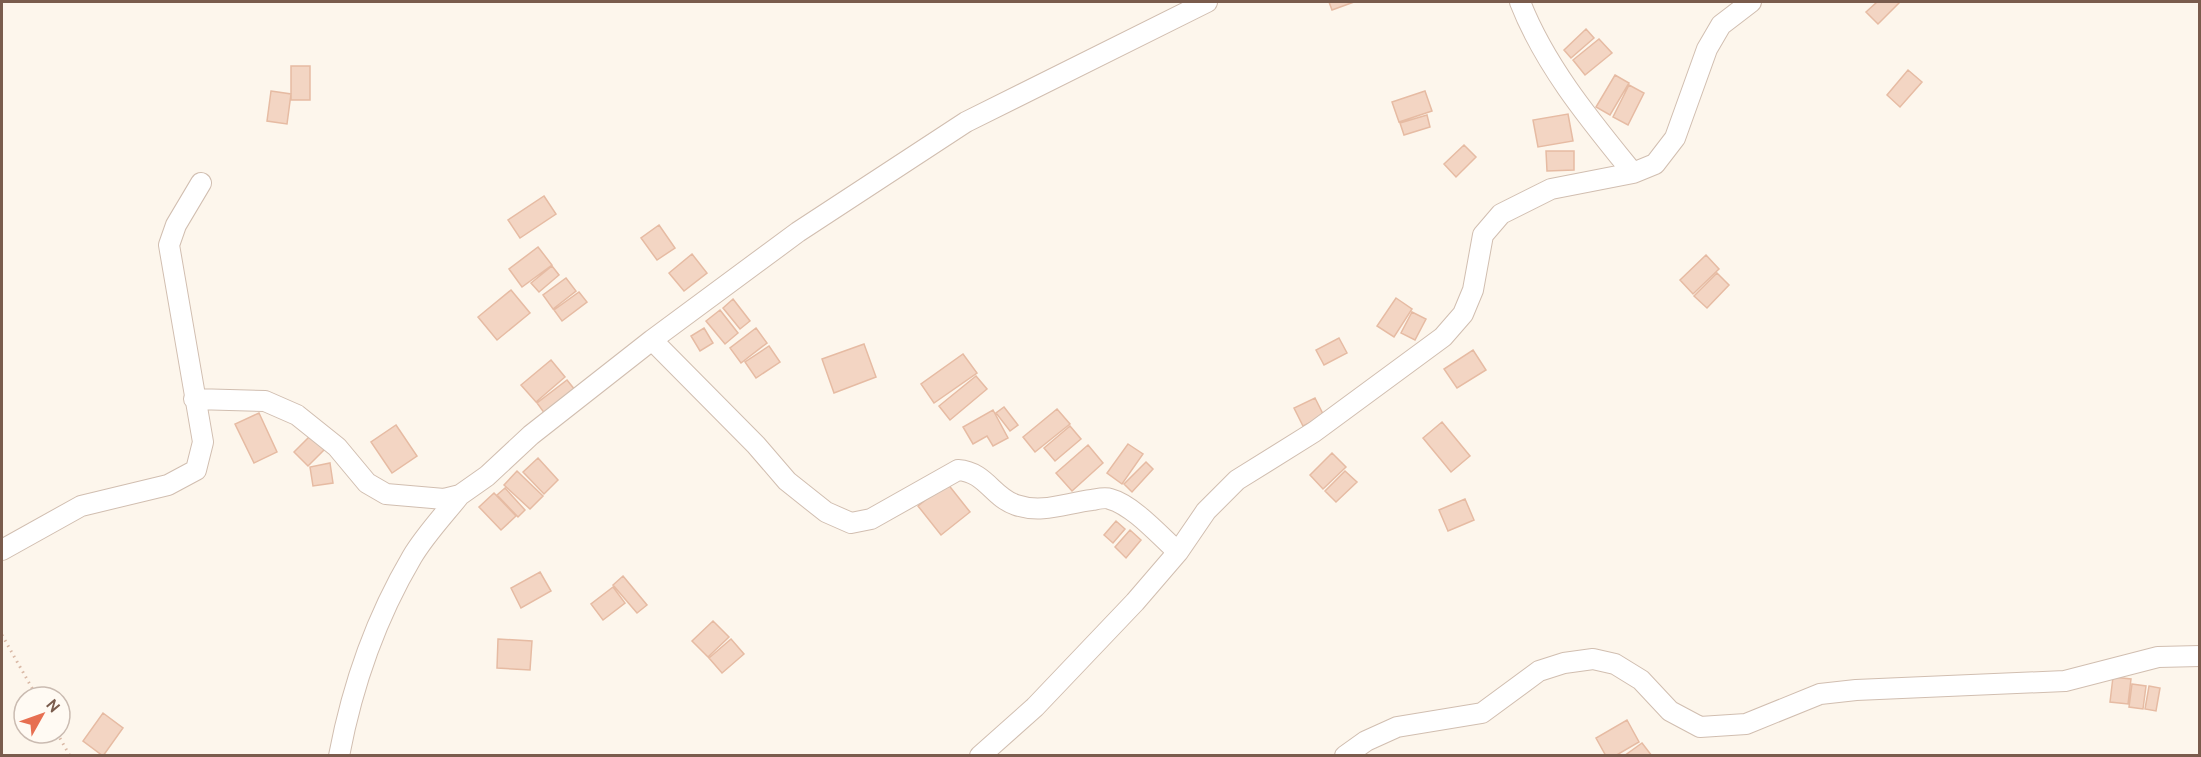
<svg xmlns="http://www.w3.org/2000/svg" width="2201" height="757" viewBox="0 0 2201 757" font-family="Cabin,sans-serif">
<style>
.building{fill:#f3d5c3;stroke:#e6bba3;stroke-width:1.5}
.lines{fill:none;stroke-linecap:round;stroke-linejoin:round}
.minor-casing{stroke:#d1beb0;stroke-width:22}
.path{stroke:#d9b8a5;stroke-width:3;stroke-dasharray:1.5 4.5;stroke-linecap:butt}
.minor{stroke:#fff;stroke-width:20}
</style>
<rect width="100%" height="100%" fill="#fdf6ec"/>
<path class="building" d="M1329 2H1354L1332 10Z
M1877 2H1900L1878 24 1866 12Z
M1586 29 1594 38 1571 58 1564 50Z
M1599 39 1612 53 1585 75 1573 60Z
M291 66H310V100H291Z
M1908 70 1922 82 1900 107 1887 95Z
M1615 75 1629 83 1610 115 1596 107Z
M1629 85 1644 93 1628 125 1613 117Z
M271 91 291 94 287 124 267 121Z
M1425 91 1432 111 1399 122 1392 102Z
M1568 114 1573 141 1538 147 1533 120Z
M1427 115 1430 127 1404 135 1400 123Z
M1464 145 1476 157 1456 177 1444 164Z
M1546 151H1574V170L1547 171Z
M544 196 556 214 520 238 508 220Z
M659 225 675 248 657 260 641 238Z
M538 247 552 265 522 287 509 269Z
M692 254 707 273 684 291 669 273Z
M1706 255 1719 269 1693 294 1680 280Z
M552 266 559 275 539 292 531 283Z
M1717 273 1729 285 1707 308 1694 296Z
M566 278 576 291 553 309 543 295Z
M511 290 530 313 497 340 478 317Z
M579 292 587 302 562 321 554 310Z
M1396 298 1412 309 1394 337 1377 326Z
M733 299 750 321 740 329 723 308Z
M720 310 738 333 725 344 706 321Z
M1412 312 1426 319 1415 340 1401 333Z
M704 328 713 343 700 351 691 336Z
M756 328 767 343 741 363 730 348Z
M1339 338 1347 353 1324 365 1316 350Z
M864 344 876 377 834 393 822 359Z
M769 346 780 362 756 378 745 362Z
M1473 350 1486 370 1457 388 1444 369Z
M963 354 977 373 934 403 921 384Z
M551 360 565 377 536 402 521 385Z
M976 376 987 389 950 420 939 406Z
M567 380 575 390 545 414 537 403Z
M1315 398 1324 416 1303 426 1294 408Z
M1004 407 1018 425 1010 431 996 413Z
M1057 409 1070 424 1035 452 1023 437Z
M993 410 1008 438 993 446 987 436 973 444 963 427Z
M259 413 277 452 254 463 235 424Z
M1442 422 1470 456 1451 472 1423 438Z
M396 425 417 456 392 473 371 442Z
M1070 426 1081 439 1055 461 1044 448Z
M313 433 327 447 308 466 294 452Z
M1128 444 1143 454 1122 484 1107 473Z
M1088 445 1103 463 1072 491 1056 473Z
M1332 453 1346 467 1323 489 1310 475Z
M538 458 558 480 544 494 523 472Z
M1146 462 1153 469 1132 492 1124 484Z
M330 463 333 483 313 486 310 467Z
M517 471 543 496 530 509 504 485Z
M1345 471 1357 482 1336 502 1325 491Z
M947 483 970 512 941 535 918 506Z
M505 488 525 510 518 517 497 495Z
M494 493 516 516 501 530 479 507Z
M1465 499 1474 520 1448 531 1439 510Z
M1116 521 1125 529 1113 543 1104 535Z
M1130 530 1141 540 1126 558 1115 547Z
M540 572 551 591 521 608 511 588Z
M623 576 647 605 637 613 613 585Z
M613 587 625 603 603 620 591 604Z
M713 621 729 637 708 657 692 641Z
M498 639 532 641 530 670 497 668Z
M731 639 744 654 722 673 709 658Z
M2113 677 2131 679 2128 704 2110 702Z
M2132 684 2146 686 2143 709 2129 707Z
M2149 686 2160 688 2156 711 2145 709Z
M103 713 123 728 103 756 83 741Z
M1627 720 1639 742 1615 756H1606L1596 738Z
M1642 743 1652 756H1624Z"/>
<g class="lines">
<g class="minor-casing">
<path id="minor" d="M1520 2C1545 66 1590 120 1633 173
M652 340 756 445 787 481 826 512 851 523 871 519 958 470C986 472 992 497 1016 505 1042 514 1066 503 1092 500 1098 499 1105 497 1110 499 1133 505 1161 537 1178 552
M194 399 265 401 297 415 337 447 367 483 386 494 444 499 460 495 487 476 531 435 652 340 798 232 966 122 1207 2
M2 550 81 506 168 485 196 470 203 442 169 245 176 225 201 183
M339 756C352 687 376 618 412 557 425 535 444 515 460 495
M980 756 1035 707 1135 602 1178 552 1206 511 1237 480 1314 432 1443 337 1463 314 1473 290 1483 235 1501 214 1551 189 1633 173 1655 164 1675 138 1707 49 1721 25 1751 2
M1345 756 1366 741 1397 727 1482 713 1539 671 1564 663 1593 659 1615 664 1641 680 1670 711 1700 727 1746 724 1820 694 1856 690 2065 681 2158 657 2200 656"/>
</g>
<path class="path" d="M2 635 37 697
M57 733 70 756"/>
<use href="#minor" class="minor"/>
</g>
<rect width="2201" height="757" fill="none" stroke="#7a5c4d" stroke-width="6"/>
<g transform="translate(42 715) rotate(50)"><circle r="28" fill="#fffaf3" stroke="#cabbb1" stroke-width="1.5"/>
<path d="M0-4.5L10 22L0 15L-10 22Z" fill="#e76f51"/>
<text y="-9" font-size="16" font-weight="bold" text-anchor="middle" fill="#7a5c4d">N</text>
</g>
</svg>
